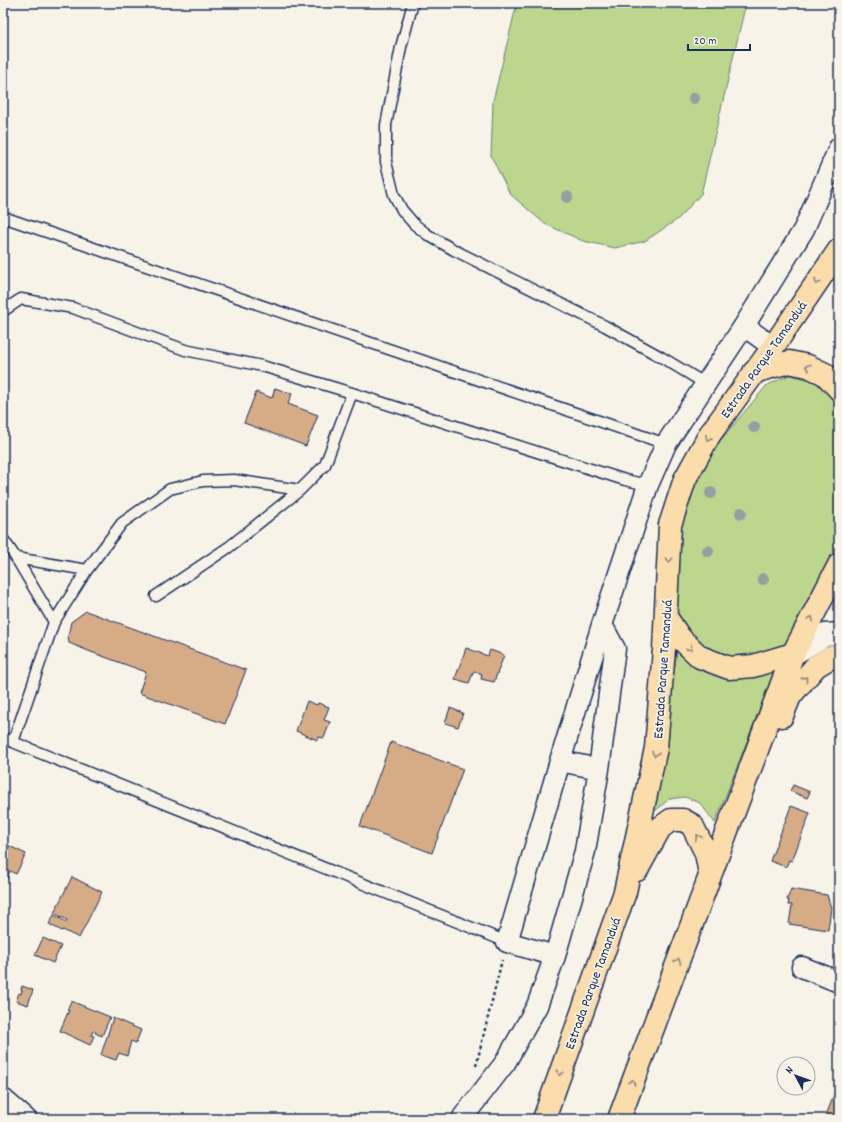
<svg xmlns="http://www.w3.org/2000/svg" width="842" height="1122" viewBox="0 0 842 1122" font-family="Dekko,sans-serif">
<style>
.green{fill:#bcd68d;stroke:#6c8276}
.building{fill:#d6ac87;stroke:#1b2f5e}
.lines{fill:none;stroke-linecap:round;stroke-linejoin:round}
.lane-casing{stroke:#1b2f5e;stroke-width:13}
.street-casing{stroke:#1b2f5e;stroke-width:23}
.secondary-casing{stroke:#1b2f5e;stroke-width:25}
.primary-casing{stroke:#1b2f5e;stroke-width:25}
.path{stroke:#1b2f5e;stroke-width:2.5;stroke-dasharray:3 3;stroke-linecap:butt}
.lane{stroke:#f7f3e8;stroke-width:10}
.street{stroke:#f7f3e8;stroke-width:20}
.secondary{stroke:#f7f3e8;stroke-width:22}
.primary{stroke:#fbdcab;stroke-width:22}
.tree{fill:#949ea3}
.oneway{stroke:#8b8684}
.labels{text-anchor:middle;stroke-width:3.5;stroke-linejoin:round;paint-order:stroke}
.street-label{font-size:14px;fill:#1b2f5e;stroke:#f7f3e8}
</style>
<rect width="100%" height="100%" fill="#f7f3e8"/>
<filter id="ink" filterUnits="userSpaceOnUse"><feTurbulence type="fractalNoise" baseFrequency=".025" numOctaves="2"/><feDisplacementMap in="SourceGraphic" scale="8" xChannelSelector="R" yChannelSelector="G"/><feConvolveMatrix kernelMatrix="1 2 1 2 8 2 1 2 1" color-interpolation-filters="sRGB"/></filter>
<g filter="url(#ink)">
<path class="green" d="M517 3H746L701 194 678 219 645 241 615 248 583 241 545 224 510 194 491 156 493 101Z
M790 375 824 383 839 399V548L832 569 791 646 752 659H728L702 649 673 612 680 528 694 484 720 441 767 385Z
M678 644 698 662 776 667 715 823 700 803 685 797 669 799 653 813Z"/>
<path class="building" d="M275 388 292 394 288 404 318 415 306 446 244 423 256 392 272 398Z
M86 611 246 670 225 724 139 693 146 672 91 652 69 643 68 636 71 622Z
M466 648 488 656 490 650 504 655 494 682 481 679 482 674 474 671 469 683 455 679Z
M307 701 317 705 318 703 329 707 324 720 330 722 324 738 319 737 317 740 296 731Z
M450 708 463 713 458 727 445 723Z
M391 742 463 769 432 853 360 826Z
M793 785 810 792 807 798 790 791Z
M791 806 810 813 792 861 789 860 786 867 770 861Z
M3 843 26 854 16 874 10 871 5 882 3 881Z
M72 877 102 892 79 938 63 930 62 931 49 924 54 915 66 922 67 920 54 913Z
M791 889 827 895 831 908 828 930 789 924 792 905H788L789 900H787Z
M43 938 61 946 53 963 35 955Z
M22 986 33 990 28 1005 16 1001 19 993 21 994 22 990H21Z
M71 1001 110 1017 102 1036 95 1033 96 1032 93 1031 91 1035 94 1036 90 1045 60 1031 69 1010H67Z
M113 1018 141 1030 136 1043 131 1041 127 1056 119 1053 116 1060 101 1055Z
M839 1082V1119H828L825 1118Z"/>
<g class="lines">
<g class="lane-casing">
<path id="lane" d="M413 3 401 47 386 125V162L394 195 402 210 414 224 428 235 454 250 605 326 661 357 706 384
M3 217 666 444
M3 311 21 299 73 308 185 350 262 366 352 393 625 480 648 485
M3 539 16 558 54 622
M16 558 87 570
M156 596 229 547 300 490 325 465 352 393
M3 738 507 942
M13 742 54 622 87 570 122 523 170 489 203 481 234 480 300 490"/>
</g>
<g class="street-casing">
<path id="street" d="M744 326 773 347
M560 761 599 769
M555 956 507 942 560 761 602 625 648 485 666 444 744 326 804 229 839 148
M802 967 839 982
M3 1099 26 1119
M463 1117 505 1063 537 1006 555 956 585 851 599 769 615 649 602 625"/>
</g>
<g class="secondary-casing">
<path id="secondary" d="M793 654 825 635 839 634"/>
</g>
<g class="primary-casing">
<path id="primary" d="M754 372 789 362 808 366 825 374 839 389
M666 617 680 638 700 657 729 668 753 666 793 654
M782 716 790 696 816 666 831 657 839 656
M637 870 660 828 671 820H683L692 825 706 853 710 874
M544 1119 625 892 656 748 664 649 670 525 685 479 710 434 773 347 839 250
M619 1119 793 654 839 565"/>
</g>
<path class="path" d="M476 1066 502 960"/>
<use href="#lane" class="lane"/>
<use href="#street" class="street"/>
<use href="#secondary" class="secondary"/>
<use href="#primary" class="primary"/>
</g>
<g class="tree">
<circle cx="694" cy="98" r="6"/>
<circle cx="567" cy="197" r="6"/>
<circle cx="754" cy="427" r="6"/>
<circle cx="711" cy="493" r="6"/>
<circle cx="741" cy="513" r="6"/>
<circle cx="708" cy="551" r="6"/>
<circle cx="763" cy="579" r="6"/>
</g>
<defs><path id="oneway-chevron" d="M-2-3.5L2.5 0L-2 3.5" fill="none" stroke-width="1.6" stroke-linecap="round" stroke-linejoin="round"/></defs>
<g class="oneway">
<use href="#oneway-chevron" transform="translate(817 282) rotate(124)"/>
<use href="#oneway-chevron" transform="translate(808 367) rotate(-161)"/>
<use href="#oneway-chevron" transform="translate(708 438) rotate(120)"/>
<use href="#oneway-chevron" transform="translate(669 560) rotate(93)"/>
<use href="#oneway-chevron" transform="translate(811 619) rotate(-62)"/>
<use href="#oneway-chevron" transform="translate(690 648) rotate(44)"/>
<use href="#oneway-chevron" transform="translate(805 679) rotate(-49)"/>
<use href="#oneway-chevron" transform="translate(655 754) rotate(102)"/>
<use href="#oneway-chevron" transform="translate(698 837) rotate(-117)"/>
<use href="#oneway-chevron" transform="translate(678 961) rotate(-69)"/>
<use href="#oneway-chevron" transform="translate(560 1073) rotate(110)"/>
<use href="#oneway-chevron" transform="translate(632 1082) rotate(-70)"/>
</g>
</g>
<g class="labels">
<g class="street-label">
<text transform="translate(763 359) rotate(-55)" y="5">Estrada Parque Tamanduá</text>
<text transform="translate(662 669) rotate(-86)" y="5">Estrada Parque Tamanduá</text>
<text transform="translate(592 983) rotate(-70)" y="5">Estrada Parque Tamanduá</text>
</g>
</g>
<rect width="842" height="1122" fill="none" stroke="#f7f3e8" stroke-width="16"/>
<rect x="8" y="8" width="826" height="1106" fill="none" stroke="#1b2f5e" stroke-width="1.5" filter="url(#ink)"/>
<g transform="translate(796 1076) rotate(311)"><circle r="19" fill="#f7f3e8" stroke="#9fa5b1"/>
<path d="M0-3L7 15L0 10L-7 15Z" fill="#1b2f5e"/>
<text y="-6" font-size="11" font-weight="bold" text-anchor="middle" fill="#1b2f5e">N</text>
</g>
<path d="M688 44v6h62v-6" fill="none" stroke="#1b2f5e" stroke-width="2"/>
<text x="694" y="44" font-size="12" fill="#1b2f5e" stroke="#f7f3e8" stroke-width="3" paint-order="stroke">20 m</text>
</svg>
